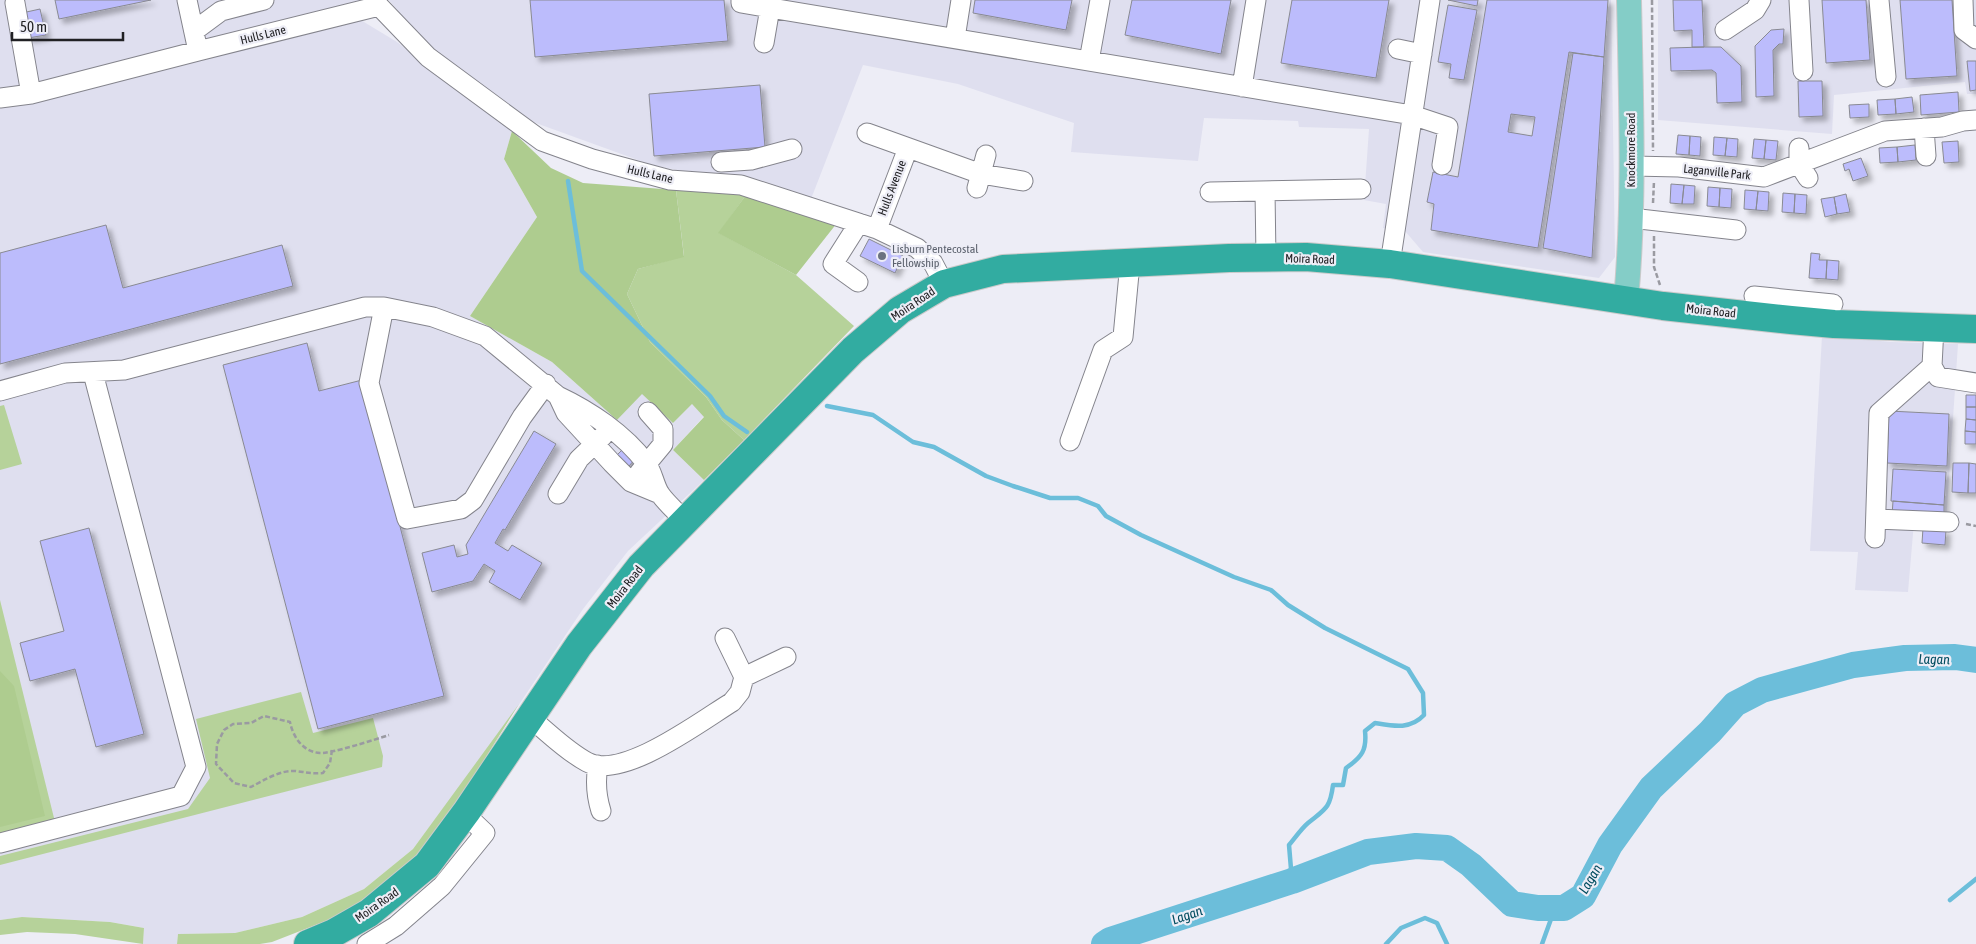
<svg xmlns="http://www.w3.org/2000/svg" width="1976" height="944" viewBox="0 0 1976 944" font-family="'Asap Condensed',sans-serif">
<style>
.built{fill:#dfdfef}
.green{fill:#b6d29a}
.forest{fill:#aecc8f}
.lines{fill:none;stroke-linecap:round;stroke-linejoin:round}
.stream{stroke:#6cbeda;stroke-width:4.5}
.river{stroke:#6cbeda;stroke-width:26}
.building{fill:#bcbcfc;stroke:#898a92;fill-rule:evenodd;filter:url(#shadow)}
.minor-casing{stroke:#84848c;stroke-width:21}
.major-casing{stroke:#cacaca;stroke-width:26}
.highway-casing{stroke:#cacaca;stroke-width:30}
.path{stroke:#9a9aa1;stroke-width:2.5;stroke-dasharray:5 2.5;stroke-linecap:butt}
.minor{stroke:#fff;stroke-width:19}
.major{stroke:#84cdc7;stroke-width:24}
.highway{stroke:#32aca1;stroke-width:28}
.worship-dot{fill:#6b7280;stroke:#ededf6;stroke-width:2}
.labels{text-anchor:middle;stroke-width:4.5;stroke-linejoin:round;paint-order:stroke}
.street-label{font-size:12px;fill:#212124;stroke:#ededf6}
.worship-label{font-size:12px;fill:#5b616d;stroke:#ededf6;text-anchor:start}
.water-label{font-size:14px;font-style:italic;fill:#004c5f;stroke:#ededf6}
</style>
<defs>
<filter id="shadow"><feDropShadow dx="4.5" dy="4.5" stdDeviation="2.5" flood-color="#0004"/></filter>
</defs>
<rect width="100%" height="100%" fill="#ededf6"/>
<path class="built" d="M0 0H360L359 19 397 42 512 131 504 159 537 217 470 316 552 362 617 420 642 393 673 423 692 404 704 416 673 450 704 480 628 551 583 609 498 736 413 849 364 889 302 917 235 933 178 934 177 944H143L144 928 110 922 22 917 0 920Z
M389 0H1611L1615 257 1599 278 1423 252 1405 231 1383 228 1386 204 1364 200 1369 129 1299 127 1298 121 1204 118 1198 161 1071 152 1074 123 958 84 863 65 811 199 649 164 511 114 423 42Z
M1658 0H1976V94H1967L1965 82 1834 95 1832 134 1658 120Z
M1822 336 1892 342 1958 344 1946 523 1914 522 1908 592 1855 590 1858 552 1810 551Z"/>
<path class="green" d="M676 190 746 195 719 233 796 275 854 326 744 440 722 420 706 397 650 342 627 294 638 269 684 256Z
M4 405 22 464 0 470V406Z
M0 600 55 822 0 835Z
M301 692 313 733 373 718 383 756 382 767 0 865V856L188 809 210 778 196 719Z
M519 704 432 843 394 881 344 914 272 942 260 944H177L178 934 235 933 302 917 364 889 413 849Z
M22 917 110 922 144 928 143 944 75 934 27 932 0 935V920Z"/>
<path class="forest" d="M512 131 551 168 583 183 676 190 684 257 638 269 627 294 650 342 706 397 722 420 744 440 704 480 673 450 704 417 692 404 673 423 642 394 617 420 552 362 470 316 537 217 504 159Z
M746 195 837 223 796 275 718 233Z
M0 671 14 686 45 816 0 827Z"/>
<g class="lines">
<path class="stream" d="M568 181 582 271 710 396 724 416 747 432
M827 406 873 415 913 442 934 447 986 476 1013 486 1050 498H1078L1098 506 1106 516 1141 535 1234 577 1271 590 1288 605 1325 628 1408 669 1423 693 1424 715C1410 730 1393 726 1375 723L1365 731C1367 750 1362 757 1346 768L1343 785H1333C1330 809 1325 809 1308 823 1301 829 1295 838 1289 845L1292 881
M1950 900 1976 879
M1386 944 1401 928 1425 918 1437 923 1447 944
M1542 944 1555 908"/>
<path class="river" d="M1104 944 1110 940 1292 881 1368 852 1416 846 1447 848 1471 865 1512 904 1538 908H1564L1583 896 1610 845 1651 788 1710 732 1735 704 1762 690 1853 665 1905 658 1955 657 1976 660"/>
</g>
<path class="building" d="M55 0H151L59 19Z
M530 0H724L728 41 535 57Z
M975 0H1072L1066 30 973 13Z
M1132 0H1231L1221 54 1125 35Z
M1292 0H1389L1376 78 1281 63Z
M1448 0H1478L1477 6Z
M1487 0H1608L1604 57 1569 52 1538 248 1431 230 1434 204 1427 202 1433 172 1458 177ZM1511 114 1535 117 1532 136 1508 132Z
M1673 0H1702L1704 47H1692V30L1674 31Z
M1822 0H1866L1870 60 1826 63Z
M1900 0H1952L1957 76 1906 79Z
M1448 5 1477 10 1464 80 1449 78 1451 64 1438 62Z
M40 9 46 35 28 38 22 13Z
M1784 29 1783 44H1779L1773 50 1774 96 1756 97 1755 46 1771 30Z
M1704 47H1721L1741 66 1742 102 1717 103 1716 73 1712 70 1671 71 1670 48Z
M1573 53 1604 57 1592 258 1543 248Z
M1967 61H1976V90L1970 91Z
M1798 81H1822L1823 116 1799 117Z
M760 85 765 147 654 156 649 94Z
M1958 92 1959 112 1921 115 1920 95Z
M1912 97 1914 112 1896 114 1895 99Z
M1895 99 1896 114 1878 115 1877 100Z
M1869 104V117L1850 118 1849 105Z
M1678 135 1690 136 1689 155 1676 154Z
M1690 136 1701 137 1700 156 1689 155Z
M1714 137 1727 138 1725 156 1713 155Z
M1727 138 1738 139 1737 157 1725 156Z
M1754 139 1766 140 1764 159 1752 158Z
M1766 140 1778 141 1776 160 1764 159Z
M1958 141 1959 162 1944 163 1942 142Z
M1915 145 1916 160 1898 162 1897 147Z
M1897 147 1898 162 1880 163 1879 148Z
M1861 158 1868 176 1853 181 1849 169 1845 171 1843 164Z
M1671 184 1684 185 1682 204 1670 203Z
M1684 185 1695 186 1694 204H1682Z
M1708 187 1720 188 1719 207 1707 206Z
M1720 188 1732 189 1731 208 1719 207Z
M1745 190 1758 191 1756 210 1744 209Z
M1758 191 1769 192 1768 211 1756 210Z
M1783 193 1795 194 1794 213 1782 212Z
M1795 194 1807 195 1806 214 1794 213Z
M1846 194 1850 212 1837 214 1834 197Z
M1834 197 1837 214 1825 217 1821 199Z
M106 225 123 288 282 245 293 286 0 364V253Z
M869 239 903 256 895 273 860 256Z
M1811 253 1820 254 1819 260H1827L1826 279 1809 278Z
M1827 260 1839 261 1838 280 1826 279Z
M307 343 319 391 362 380 444 696 318 729 223 365Z
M1966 395H1976V407H1966Z
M1966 407H1976V420L1966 419Z
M1889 411 1949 414 1947 466 1887 463Z
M1966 419 1976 420V432L1965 431Z
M534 431 556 444 505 530 503 529 495 543 508 551 512 545 542 563 520 600 489 582 495 571 484 564 473 581 432 592 422 553 454 545 457 557 468 554 466 545Z
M1965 431 1976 432V444H1965Z
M625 447 636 458 629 466 617 455Z
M1953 463H1969L1968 493 1952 492Z
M1969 463 1976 464V493H1968Z
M1893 469 1946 472 1944 505 1891 501Z
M1893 501 1944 505V519L1892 516Z
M89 528 144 734 96 747 75 669 30 681 20 643 64 631 40 541Z
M1923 528 1946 530 1945 545 1922 543Z"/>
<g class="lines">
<g class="minor-casing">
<path id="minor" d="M187 0 198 51 379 6
M376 0 379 6 428 57 542 141 592 159 670 180 741 185 877 229 917 248 933 263 944 284
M741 0V3L1412 115 1448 127 1442 165
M1799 0 1803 71
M1879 0 1886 77
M1963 0 1964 30 1976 39
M15 3 31 94
M1725 30 1755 10 1761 0
M194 31 221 11 264 0
M955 38 961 0
M764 43 770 8
M1398 49 1422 54
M1089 61 1100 0
M1242 87 1256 0
M0 98 31 94 198 51
M1924 128 1926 156
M867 133 981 174 1023 181
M1799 148V164L1808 178
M721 162 751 160 792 149
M1632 166 1679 167 1764 177 1885 131 1942 127 1963 121 1976 120
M977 188 986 155
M1265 191 1266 258
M1210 192 1361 189
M1631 218 1736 230
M877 229 908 148
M1390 264 1430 0
M858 282 833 264 859 223
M1754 296 1833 304
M384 307 369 383 407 519 461 509 473 500 522 417 546 384
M1934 327 1932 366 1938 377 1976 383
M0 391 65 373 124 370 365 307H384L433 317 485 336 558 396 566 413 612 463 631 482 660 494
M558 396C590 411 624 434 646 463 653 472 654 485 660 494 667 504 677 512 684 520
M1070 441 1103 350 1123 337 1130 263
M639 473 663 444V429L648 412
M558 494 579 459 603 436
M1876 519 1949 522
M1875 538 1879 413 1932 366
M744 677 786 657
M529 717C548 732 566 751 587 762 622 781 701 721 732 702L740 692 744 677 725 638
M598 765C595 782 596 795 601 811
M0 843 181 796 196 767 93 373
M367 944 396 926 442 886 485 833 465 814"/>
</g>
<g class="major-casing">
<path id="major" d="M1626 300C1635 200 1631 100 1629 0"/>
</g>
<g class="highway-casing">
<path id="highway" d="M308 944 334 933 369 913 427 865 467 811 579 645 641 566 853 350 900 310 944 284 1003 269 1229 258 1306 257 1390 264 1663 306 1791 320 1834 324 1976 329"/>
</g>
<path class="path" d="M1652 0 1653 151
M1653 203 1654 181
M1654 236V267L1660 285
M1966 524 1976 526
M332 750 330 763 323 773C312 774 305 772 295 771 280 770 264 780 251 787L234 783 216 764 217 744 224 730 233 724 251 723 264 716 290 722C293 737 303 752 320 753 330 754 377 739 389 735"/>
<use href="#minor" class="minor"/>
<use href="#major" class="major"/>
<use href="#highway" class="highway"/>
</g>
<circle class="worship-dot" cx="882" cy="256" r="5"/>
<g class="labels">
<g class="street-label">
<text transform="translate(263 35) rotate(-14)" y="4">Hulls Lane</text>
<text transform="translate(1631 150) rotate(-90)" y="4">Knockmore Road</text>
<text transform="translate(1717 172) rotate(6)" y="4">Laganville Park</text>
<text transform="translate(650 174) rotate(13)" y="4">Hulls Lane</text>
<text transform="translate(892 188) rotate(-69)" y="4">Hulls Avenue</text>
<text transform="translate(1310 259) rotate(2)" y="4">Moira Road</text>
<text transform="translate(913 304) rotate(-34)" y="4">Moira Road</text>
<text transform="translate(1711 311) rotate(6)" y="4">Moira Road</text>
<text transform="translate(625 587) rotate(-52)" y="4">Moira Road</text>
<text transform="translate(377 905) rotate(-35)" y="4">Moira Road</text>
</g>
<g class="worship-label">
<text x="892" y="253">Lisburn Pentecostal<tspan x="892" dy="14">Fellowship</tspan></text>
</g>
<g class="water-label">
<text transform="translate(1934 659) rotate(1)" y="5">Lagan</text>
<text transform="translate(1590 879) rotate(-59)" y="5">Lagan</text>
<text transform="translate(1187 915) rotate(-19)" y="5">Lagan</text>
</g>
</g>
<path d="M12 32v8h111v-8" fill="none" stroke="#212124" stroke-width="2.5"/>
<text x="20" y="32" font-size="15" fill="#212124" stroke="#ededf6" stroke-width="4" paint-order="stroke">50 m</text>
</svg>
